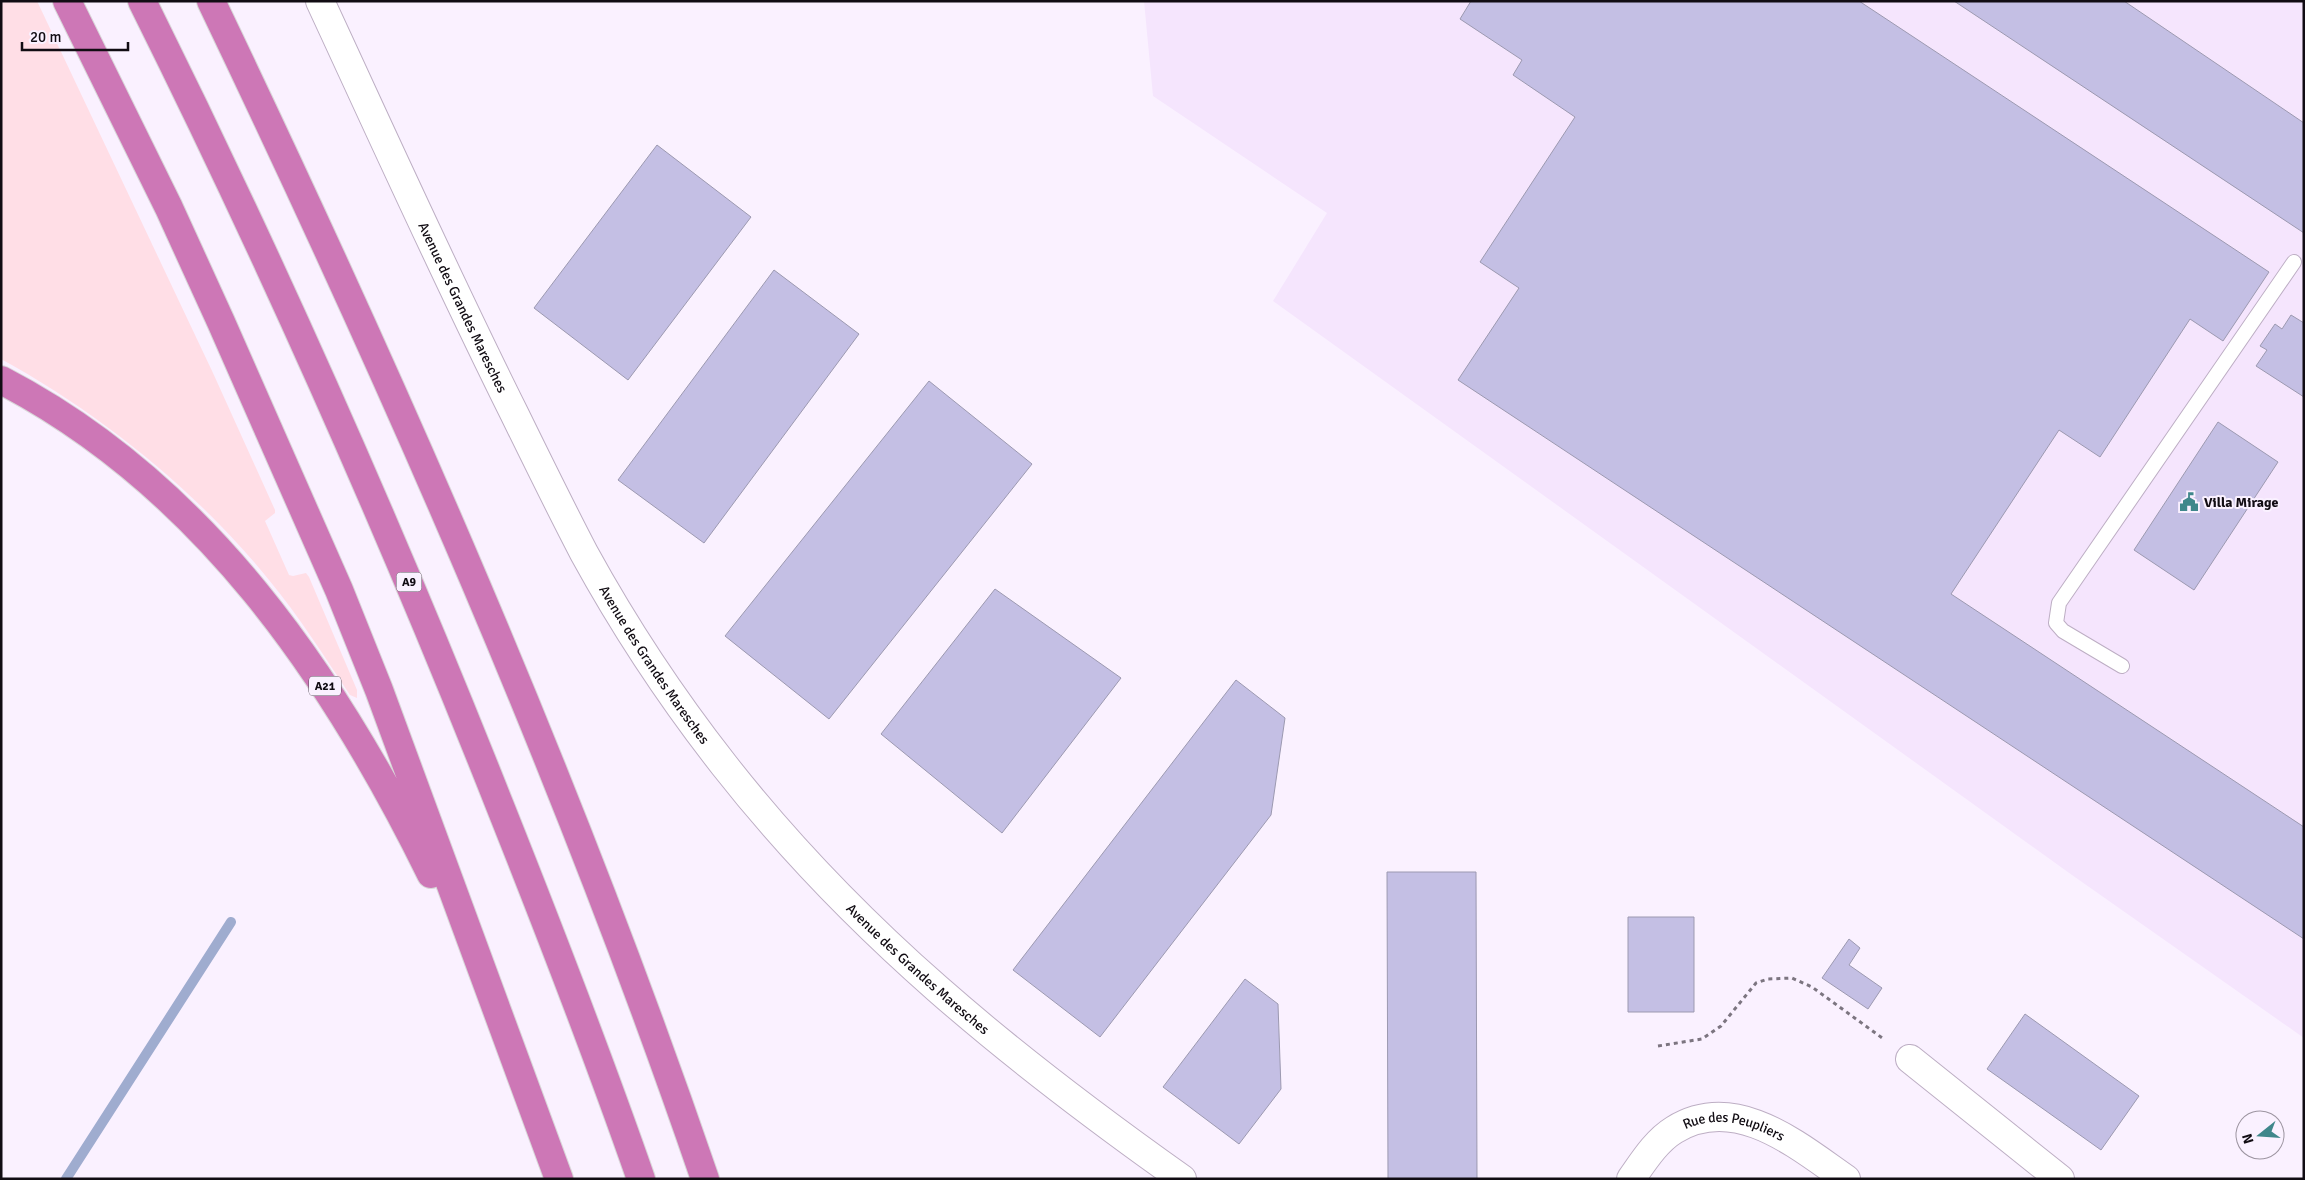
<svg xmlns="http://www.w3.org/2000/svg" width="2305" height="1180" viewBox="0 0 2305 1180" font-family="Signika,sans-serif">
<style>
.built{fill:#f5e5fd}
.grass{fill:#ffdee6}
.lines{fill:none;stroke-linecap:round;stroke-linejoin:round}
.stream{stroke:#9faccf;stroke-width:10}
.building{fill:#c4bfe4;stroke:#9c99b0}
.lane-casing{stroke:#bdaec4;stroke-width:16}
.street-casing{stroke:#bdaec4;stroke-width:30}
.secondary-casing{stroke:#bdaec4;stroke-width:30}
.highway-casing{stroke:#d9d8d9;stroke-width:30}
.path{stroke:#7c7580;stroke-width:3;stroke-dasharray:4 4;stroke-linecap:butt}
.lane{stroke:#fff;stroke-width:14}
.street{stroke:#fff;stroke-width:28}
.secondary{stroke:#fff;stroke-width:28}
.highway{stroke:#cd77b6;stroke-width:28}
.labels{text-anchor:middle;stroke-width:4;stroke-linejoin:round;paint-order:stroke}
.shield{fill:#faf1ff;stroke:#57515a;stroke-width:1}
.shield-label{font-size:12px;font-weight:bold;fill:#110c13}
.street-label{font-size:14px;fill:#110c13;stroke:#faf1ff}
.poi-label{font-size:14px;font-weight:bold;fill:#110c13;stroke:#faf1ff;text-anchor:start}
</style>
<rect width="100%" height="100%" fill="#faf1ff"/>
<path class="built" d="M1144 1H2304V1038L2072 875 1273 301 1327 213 1153 96Z"/>
<path class="grass" d="M1 1H37L213 373 275 510V513L265 521 289 575 293 576 306 573 309 577 357 690V698L350 695C324 656 299 616 269 580 198 492 100 413 1 359Z"/>
<g class="lines">
<path class="stream" d="M66 1179 231 922"/>
</g>
<path class="building" d="M1471 1H1859L2269 272 2223 341 2190 319 2100 457 2059 430 1951 594 2304 827V939L1458 380 1519 288 1480 262 1575 117 1513 75 1522 60 1460 19Z
M1954 1H2124L2304 123V233Z
M657 145 751 217 628 380 534 308Z
M774 270 859 334 704 543 618 480Z
M2291 315 2304 323V397L2256 366 2267 350 2260 346 2275 324 2282 329Z
M929 381 1032 464 829 719 725 636Z
M2218 422 2278 462 2194 590 2134 550Z
M995 589 1121 678 1002 833 881 734Z
M1236 680 1285 718 1271 815 1100 1037 1013 970Z
M1387 872H1476L1477 1179H1388Z
M1628 917H1694V1012H1628Z
M1849 939 1860 948 1849 965 1882 988 1868 1009 1822 978Z
M1245 979 1278 1004 1281 1089 1239 1144 1163 1087Z
M2025 1014 2139 1096 2101 1150 1987 1069Z"/>
<g class="lines">
<g class="lane-casing">
<path id="lane" d="M2122 666 2063 631 2056 623 2059 603 2294 262"/>
</g>
<g class="street-casing">
<g id="street">
<path d="M1910 1059 2060 1179"/>
<path id="s1" d="M1631 1179C1643 1162 1656 1141 1674 1130 1735 1092 1797 1145 1846 1179"/>
</g>
</g>
<g class="secondary-casing">
<g id="secondary">
<path id="s2" d="M320 1C384 139 446 277 514 413 537 460 560 507 584 553 624 626 673 700 724 765 855 932 1010 1057 1182 1179"/>
</g>
</g>
<g class="highway-casing">
<path id="highway" d="M67 1 169 208 221 322 339 590 379 690 559 1179
M142 1C273 264 392 533 500 806 549 929 597 1053 641 1179
M211 1C395 385 567 776 705 1179
M1 380C203 485 333 675 431 874"/>
</g>
<path class="path" d="M1658 1046 1702 1039 1721 1026 1756 983 1768 979 1792 978 1812 987 1885 1040"/>
<use href="#lane" class="lane"/>
<use href="#street" class="street"/>
<use href="#secondary" class="secondary"/>
<use href="#highway" class="highway"/>
</g>
<defs>
<g id="civic-bare" transform="scale(1.5)"><path d="M-.6-6.5H3V-4.5H.6V-3L4-1V1h2V6H-6V1h2V-1L-.6-3ZM-1.2 2.5V6h2.4V2.5Z" fill="#3f878b" stroke="#faf1ff" stroke-width="2.5" paint-order="stroke"/></g>
</defs>
<g fill-rule="evenodd">
<use href="#civic-bare" x="2189" y="502"/>
</g>
<g class="labels">
<g class="shield">
<rect x="396.5" y="572.5" width="25" height="19" rx="4"/>
<rect x="309" y="676.5" width="32" height="19" rx="4"/>
</g>
<g class="shield-label">
<text x="409" y="586">A9</text>
<text x="325" y="690">A21</text>
</g>
<g class="street-label">
<text dy="5" stroke="none"><textPath href="#s2" startOffset="338">Avenue des Grandes Maresches</textPath></text>
<text dy="5" stroke="none"><textPath href="#s2" startOffset="744">Avenue des Grandes Maresches</textPath></text>
<text dy="5" stroke="none"><textPath href="#s2" startOffset="1148">Avenue des Grandes Maresches</textPath></text>
<text dy="5" stroke="none"><textPath href="#s1" startOffset="129">Rue des Peupliers</textPath></text>
</g>
<g class="poi-label">
<text x="2204" y="507">Villa Mirage</text>
</g>
</g>
<rect width="2305" height="1180" fill="none" stroke="#110c13" stroke-width="5"/>
<g transform="translate(2260 1135) rotate(253)"><circle r="24" fill="#faf1ff" stroke="#9d95a1"/>
<path d="M0-4L9 19L0 12L-9 19Z" fill="#3f878b"/>
<text y="-8" font-size="14" font-weight="bold" text-anchor="middle" fill="#110c13">N</text>
</g>
<path d="M22 42v8h106v-8" fill="none" stroke="#110c13" stroke-width="2.5"/>
<text x="30" y="42" font-size="15" fill="#110c13" stroke="#faf1ff" stroke-width="4" paint-order="stroke">20 m</text>
</svg>
